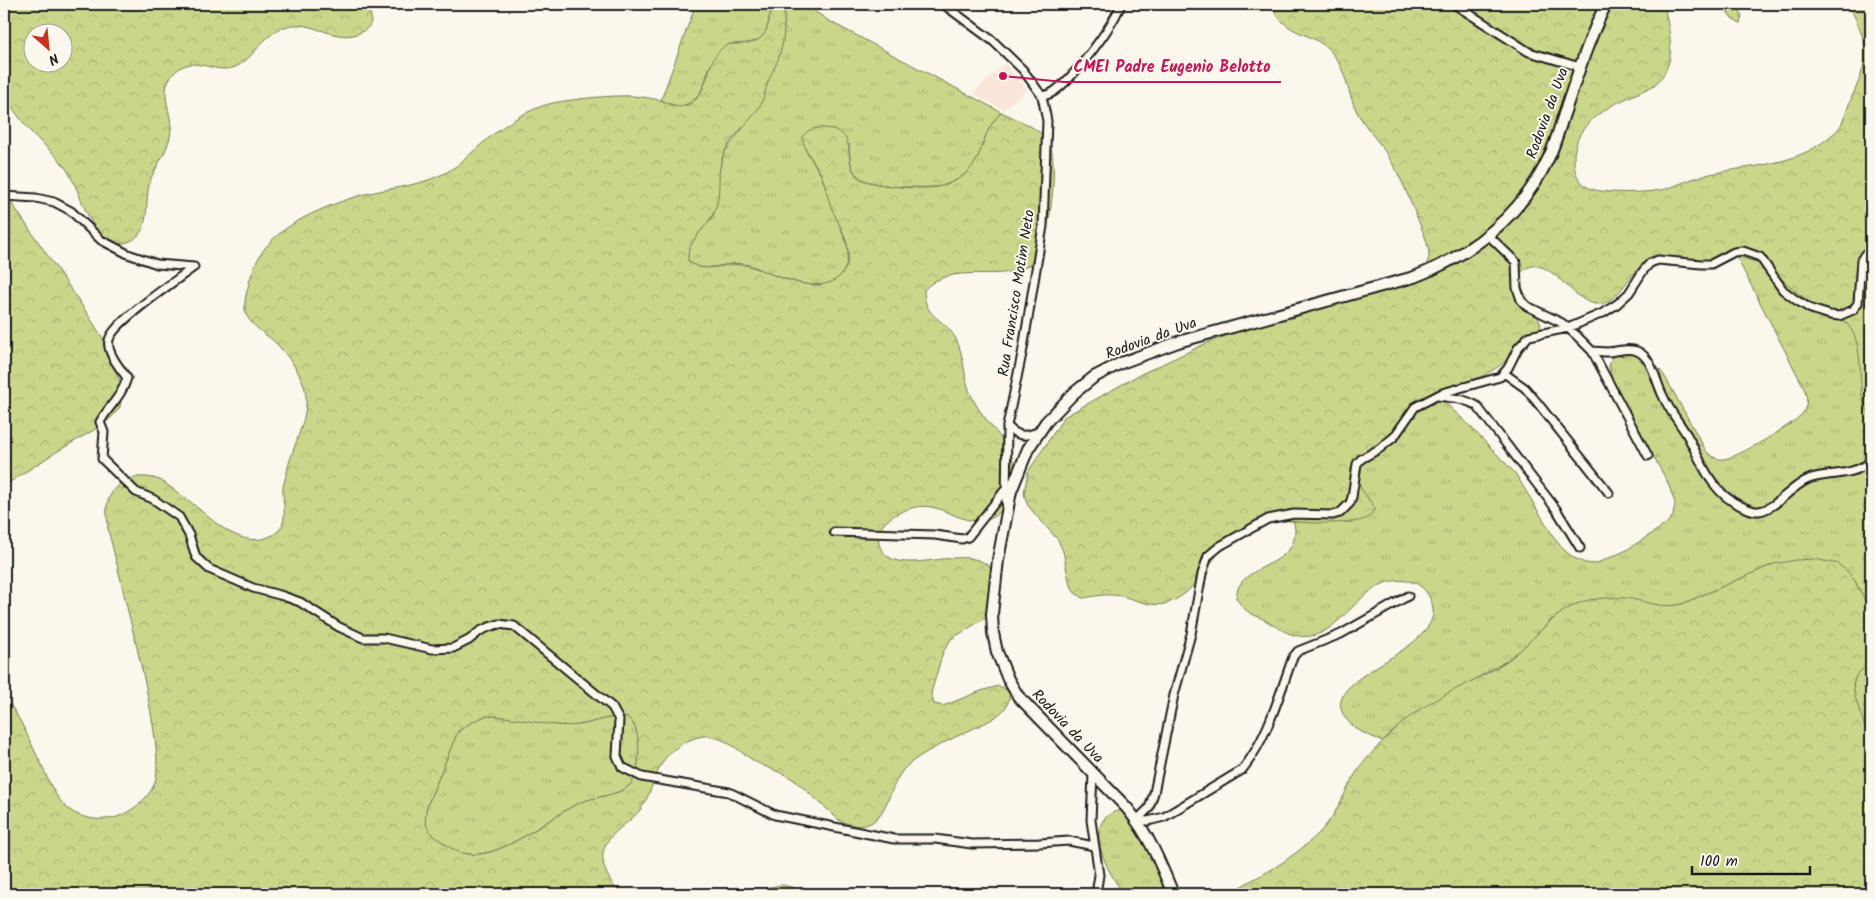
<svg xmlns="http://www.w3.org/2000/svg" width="1875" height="898" viewBox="0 0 1875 898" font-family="Kalam,sans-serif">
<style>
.built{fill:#fbe7da}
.grass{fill:url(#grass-tufts);stroke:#737a54}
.forest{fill:url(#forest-crowns);stroke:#737a54;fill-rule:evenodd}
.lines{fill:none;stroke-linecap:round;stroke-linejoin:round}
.street-casing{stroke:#1c1c1c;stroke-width:11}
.secondary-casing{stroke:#1c1c1c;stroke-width:14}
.street{stroke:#fbf7ec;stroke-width:7}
.secondary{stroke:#fbf7ec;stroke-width:10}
.labels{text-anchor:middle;stroke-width:4;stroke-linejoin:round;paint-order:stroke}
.street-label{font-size:15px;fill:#1c1c1c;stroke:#fbf7ec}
.leader{fill:none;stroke:#c2185b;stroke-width:2}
.callout-dot{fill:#c2185b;stroke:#fbf7ec;stroke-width:2}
.callout-label{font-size:16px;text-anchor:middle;font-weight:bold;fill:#c2185b;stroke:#fbf7ec;stroke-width:4;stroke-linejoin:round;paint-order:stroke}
</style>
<defs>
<pattern id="grass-tufts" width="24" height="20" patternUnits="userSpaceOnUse" patternTransform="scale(1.25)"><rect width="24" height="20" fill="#cad78b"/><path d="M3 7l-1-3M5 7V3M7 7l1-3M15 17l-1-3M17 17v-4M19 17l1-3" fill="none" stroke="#adb877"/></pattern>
<pattern id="forest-crowns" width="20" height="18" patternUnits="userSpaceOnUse" patternTransform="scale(1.25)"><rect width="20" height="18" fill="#cad78b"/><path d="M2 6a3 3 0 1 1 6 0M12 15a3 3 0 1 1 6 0" fill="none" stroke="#adb877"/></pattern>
</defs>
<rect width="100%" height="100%" fill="#fbf7ec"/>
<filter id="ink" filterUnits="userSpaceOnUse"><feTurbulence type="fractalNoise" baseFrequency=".02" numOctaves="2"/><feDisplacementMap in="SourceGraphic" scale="10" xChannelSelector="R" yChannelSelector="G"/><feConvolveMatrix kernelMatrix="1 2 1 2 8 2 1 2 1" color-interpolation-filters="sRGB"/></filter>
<g filter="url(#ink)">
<path class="built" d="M1005 64 1027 89 1003 110 973 93Z"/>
<path class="grass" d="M696 4H772C766 38 766 44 729 44 724 50 717 55 713 61 704 75 706 93 691 102 680 109 672 105 661 100Z
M784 4H804L829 21 1001 112C997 117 993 122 990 127 981 143 980 163 965 174 956 181 944 187 933 187 918 188 868 187 858 176 849 168 850 155 849 144L805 149 821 175 848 248C849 295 809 288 777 276 767 273 756 266 745 264 729 261 713 270 699 267 695 266 691 263 688 261L687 253 692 242 713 216 716 207 718 196V174L724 153 760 105 784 28Z
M1736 256 1756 262 1769 270 1847 323C1852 330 1857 336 1859 344 1863 363 1857 401 1871 415V612L1855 581 1774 564 1682 604 1668 607 1587 601 1574 605 1551 620 1524 647 1506 661 1409 718 1383 741C1367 735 1352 730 1343 714 1321 672 1455 650 1430 598 1425 588 1417 582 1407 581 1366 574 1346 627 1315 635 1295 641 1279 628 1263 619 1257 616 1250 614 1246 610 1242 607 1239 602 1236 598 1237 560 1304 571 1294 522H1351L1367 518 1375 509C1370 499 1359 490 1358 479 1358 472 1360 465 1363 460 1370 450 1380 444 1389 436 1406 419 1412 405 1434 393L1464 420 1515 473 1555 539 1563 549 1574 558 1585 563 1595 564 1625 551 1665 525 1673 516 1675 503 1668 483 1612 379 1609 366 1613 354 1620 350 1649 357 1664 375 1706 451C1711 456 1716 460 1724 459 1737 458 1792 425 1801 415 1804 413 1805 409 1806 405 1809 396 1802 384 1798 376Z
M1871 660V745C1866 730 1848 692 1855 677 1859 671 1866 665 1871 660Z
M485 716C516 715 545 726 576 725 589 725 617 712 628 718 643 727 641 774 630 785 618 797 592 796 577 804 547 819 501 859 468 854 457 853 449 847 441 841 426 830 423 824 427 806L458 731 472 722Z
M1122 810C1127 812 1135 814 1139 818 1161 837 1164 870 1176 894H1124C1107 872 1078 818 1122 810Z
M781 885C789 886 797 888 803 894H733Z"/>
<path class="forest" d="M4 4H366C371 13 375 23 365 30 341 46 317 23 293 25 281 26 268 36 261 44 253 53 244 65 232 68 210 74 190 50 170 78 160 93 172 114 171 130 170 147 158 163 151 178 142 201 155 235 125 243 118 245 110 244 104 238 83 219 80 185 62 163 52 151 40 142 30 131 24 124 19 117 14 110 11 106 6 102 4 98 2 92 4 82 4 76 4 52 4 28 4 4ZM32 32H62V62H32Z
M772 4 784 5C784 21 785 38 780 54 777 64 771 73 768 82 765 90 764 100 759 107 749 124 732 135 724 153 715 172 723 193 714 212 706 229 686 241 688 261 691 263 695 266 698 267 717 271 732 259 755 268 778 276 817 296 839 277 847 270 849 261 848 250 846 235 837 221 831 207 827 197 826 185 821 174 814 161 805 152 802 137 808 129 815 127 825 128 862 132 840 160 858 177 867 186 923 190 937 187 949 184 962 179 970 169 981 158 982 141 990 127 993 122 997 117 1001 112 1016 119 1035 126 1047 139 1061 156 1050 250 1032 263 1002 286 952 259 924 290 924 319 944 317 956 339 965 357 963 379 972 397 991 437 1031 450 1008 501 1004 510 992 521 981 521 951 522 937 495 901 512 894 515 888 519 883 525 879 531 877 540 880 547 896 581 957 544 986 564 990 566 993 571 996 575L987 617 951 639 943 652 931 693 934 704 943 706 981 691 998 686 1004 688 1010 693C1008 709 1002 713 989 721 967 732 917 753 903 770 891 785 888 809 875 820 865 829 850 826 839 820 824 807 810 793 794 780 783 772 768 769 756 762 740 753 723 734 703 736 690 738 675 747 667 756 654 772 652 794 640 810 629 824 606 834 603 853 601 868 611 882 619 894H4V696C20 716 30 742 42 766 49 781 54 796 67 808 80 819 101 822 117 817 131 812 148 799 154 785 167 758 134 637 126 603 121 578 114 554 108 529 108 521 106 513 107 505 112 479 140 471 162 481 171 488 180 494 188 500 210 517 236 547 266 538 271 536 276 534 280 529 288 518 282 500 283 487 284 482 286 477 287 472 292 445 311 417 305 389 301 373 288 356 277 344 267 334 247 325 245 309 244 300 247 292 249 283 257 253 270 238 296 222 319 209 345 199 370 193 397 187 423 185 447 172 458 166 467 157 476 149 499 129 523 110 553 103 574 99 612 95 633 96 641 97 651 98 659 100 668 102 675 109 685 106 710 98 704 64 721 49 725 45 730 44 736 44 768 44 767 31 772 4ZM485 716C516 715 550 729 579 725 591 723 618 713 628 718 643 727 641 774 630 785 618 797 592 796 577 804 547 819 502 859 468 854 457 853 449 847 441 841 426 830 423 824 427 806L458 731 472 722Z
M1271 4H1664C1669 33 1680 64 1653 86 1621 102 1572 116 1574 161 1574 172 1578 180 1587 187 1600 195 1651 193 1666 189 1678 185 1690 179 1702 176 1744 165 1793 168 1828 138 1831 135 1837 132 1839 128 1844 122 1848 105 1852 97 1872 52 1868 47 1849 4H1871V415C1852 396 1869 351 1848 325 1840 315 1826 313 1815 306 1792 291 1772 265 1744 257 1732 254 1722 262 1711 263 1698 264 1685 259 1673 260 1668 260 1663 261 1658 262 1653 263 1647 263 1643 266 1627 275 1619 303 1598 304 1571 305 1545 243 1519 275 1521 295 1536 307 1541 326 1526 350 1487 378 1459 386 1447 390 1435 392 1423 399 1412 405 1407 417 1398 427 1387 438 1374 446 1365 458 1360 464 1357 472 1358 480 1360 491 1370 499 1375 509 1373 512 1370 516 1367 518 1356 525 1310 523 1296 522 1280 520 1277 515 1259 520 1216 533 1209 588 1168 603 1148 609 1132 596 1113 595 1103 594 1092 597 1082 598L1074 592 1069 581 1063 551 1058 540 1034 513 1027 504 1024 493 1028 472 1064 417 1137 376 1209 342 1251 327 1295 317 1327 306 1417 274C1423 268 1429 264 1429 255 1429 244 1423 232 1419 222 1409 198 1400 174 1386 153 1377 139 1365 127 1357 112 1347 93 1347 70 1332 53 1313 30 1285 38 1271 4Z
M1721 4H1738L1742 17 1740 23 1732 18Z
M4 192 85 310 104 340 120 382 122 394 120 407 113 416 104 424 53 454 4 486Z
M1815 559 1838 564 1848 572 1855 581 1871 612V660L1856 676 1853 685 1855 697 1871 745V894H1230C1242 885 1256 878 1269 871 1287 860 1305 847 1320 832 1341 811 1346 783 1364 762 1380 743 1399 724 1419 710 1447 691 1480 680 1508 660 1535 641 1554 608 1589 600 1600 598 1614 597 1626 598 1648 601 1658 609 1682 604L1774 564 1796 560Z"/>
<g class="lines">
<g class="street-casing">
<path id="street" d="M943 4 993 41 1023 70 1042 96 1047 121 1043 226 1023 349 1007 426 1006 503
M1454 4 1529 52 1580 67
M1042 96C1047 95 1053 93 1056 90 1076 75 1113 26 1121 4
M4 196 36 198 54 202 71 211 101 240 128 254 157 264 194 267
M1488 235 1516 262 1517 288 1521 300 1527 306 1562 323 1576 335 1592 351 1648 456
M194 267C177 280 113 322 109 340 106 352 120 368 127 378 122 396 109 406 100 422L104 432 102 459 136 492 153 499 179 517 189 535 196 557 209 569 253 588 283 596 300 602 339 627 363 638H384L432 649 453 648 469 640 480 631 489 627 499 624 514 626 612 707 619 720 617 756 622 767 642 777 729 792 775 815 894 839H935L972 844 1039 843 1069 841 1094 846
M1592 351C1597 351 1602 352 1607 352 1616 352 1628 347 1637 351 1653 358 1656 383 1663 396 1669 410 1679 422 1687 435 1702 462 1710 492 1741 506 1746 508 1753 512 1759 511 1776 509 1792 485 1809 479 1820 475 1832 475 1843 473 1853 472 1863 467 1871 462
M1504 373 1525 388 1536 401 1609 493
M1438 396C1452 398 1464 398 1477 406L1556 509 1580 548
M1007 426C1018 437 1024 437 1038 432
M834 532 935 535 962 539 968 537 1005 490
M1093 774 1091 820 1099 875 1096 894
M1137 820 1149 808 1154 793 1174 695 1191 634 1202 574 1208 556 1220 546 1268 519 1294 514 1333 515 1340 513 1350 503 1352 497 1357 464 1361 459 1379 449 1394 437 1415 407 1442 393 1500 377 1508 368 1518 348 1529 336 1568 328 1603 313 1617 304 1629 293 1643 271 1650 263 1658 260 1701 264H1711L1734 252 1743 251 1760 257 1783 290 1796 300 1811 309 1830 315 1839 316 1853 310 1858 303 1861 260 1865 254 1871 251
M1137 820 1148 821 1164 817 1242 770C1268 738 1279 695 1293 657L1298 651 1341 634 1408 596"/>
</g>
<g class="secondary-casing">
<path id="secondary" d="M1173 894C1160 862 1149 835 1127 808L1018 696 1008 679 997 652 993 633 992 614 998 560 1011 491 1028 449 1046 422 1074 393 1094 377 1121 363 1178 342 1414 277C1472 255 1523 214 1549 157 1555 144 1559 130 1563 117 1576 79 1588 40 1606 4"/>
</g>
<use href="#street" class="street"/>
<use href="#secondary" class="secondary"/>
</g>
</g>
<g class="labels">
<g class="street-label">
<text transform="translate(1547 113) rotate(-70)" y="5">Rodovia da Uva</text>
<text transform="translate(1016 293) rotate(-81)" y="5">Rua Francisco Motim Neto</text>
<text transform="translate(1151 338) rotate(-20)" y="5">Rodovia da Uva</text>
<text transform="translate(1068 726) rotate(46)" y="5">Rodovia da Uva</text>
</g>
</g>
<path class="leader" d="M1003 76L1064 82H1281"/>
<circle class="callout-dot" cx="1003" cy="76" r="5"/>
<g class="callout-label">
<text x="1172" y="72">CMEI Padre Eugenio Belotto</text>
</g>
<rect width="1875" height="898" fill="none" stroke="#fbf7ec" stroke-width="20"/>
<rect x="10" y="10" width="1855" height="878" fill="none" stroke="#1c1c1c" stroke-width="2" filter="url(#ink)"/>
<g transform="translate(48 48) rotate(153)"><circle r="24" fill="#fbf7ec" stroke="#a29f99"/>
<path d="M0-4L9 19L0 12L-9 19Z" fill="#c8321e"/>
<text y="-8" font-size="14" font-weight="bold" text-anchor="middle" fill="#1c1c1c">N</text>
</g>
<path d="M1692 866v8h118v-8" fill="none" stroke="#1c1c1c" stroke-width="2.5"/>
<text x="1700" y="866" font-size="15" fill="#1c1c1c" stroke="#fbf7ec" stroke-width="4" paint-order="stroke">100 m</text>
</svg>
